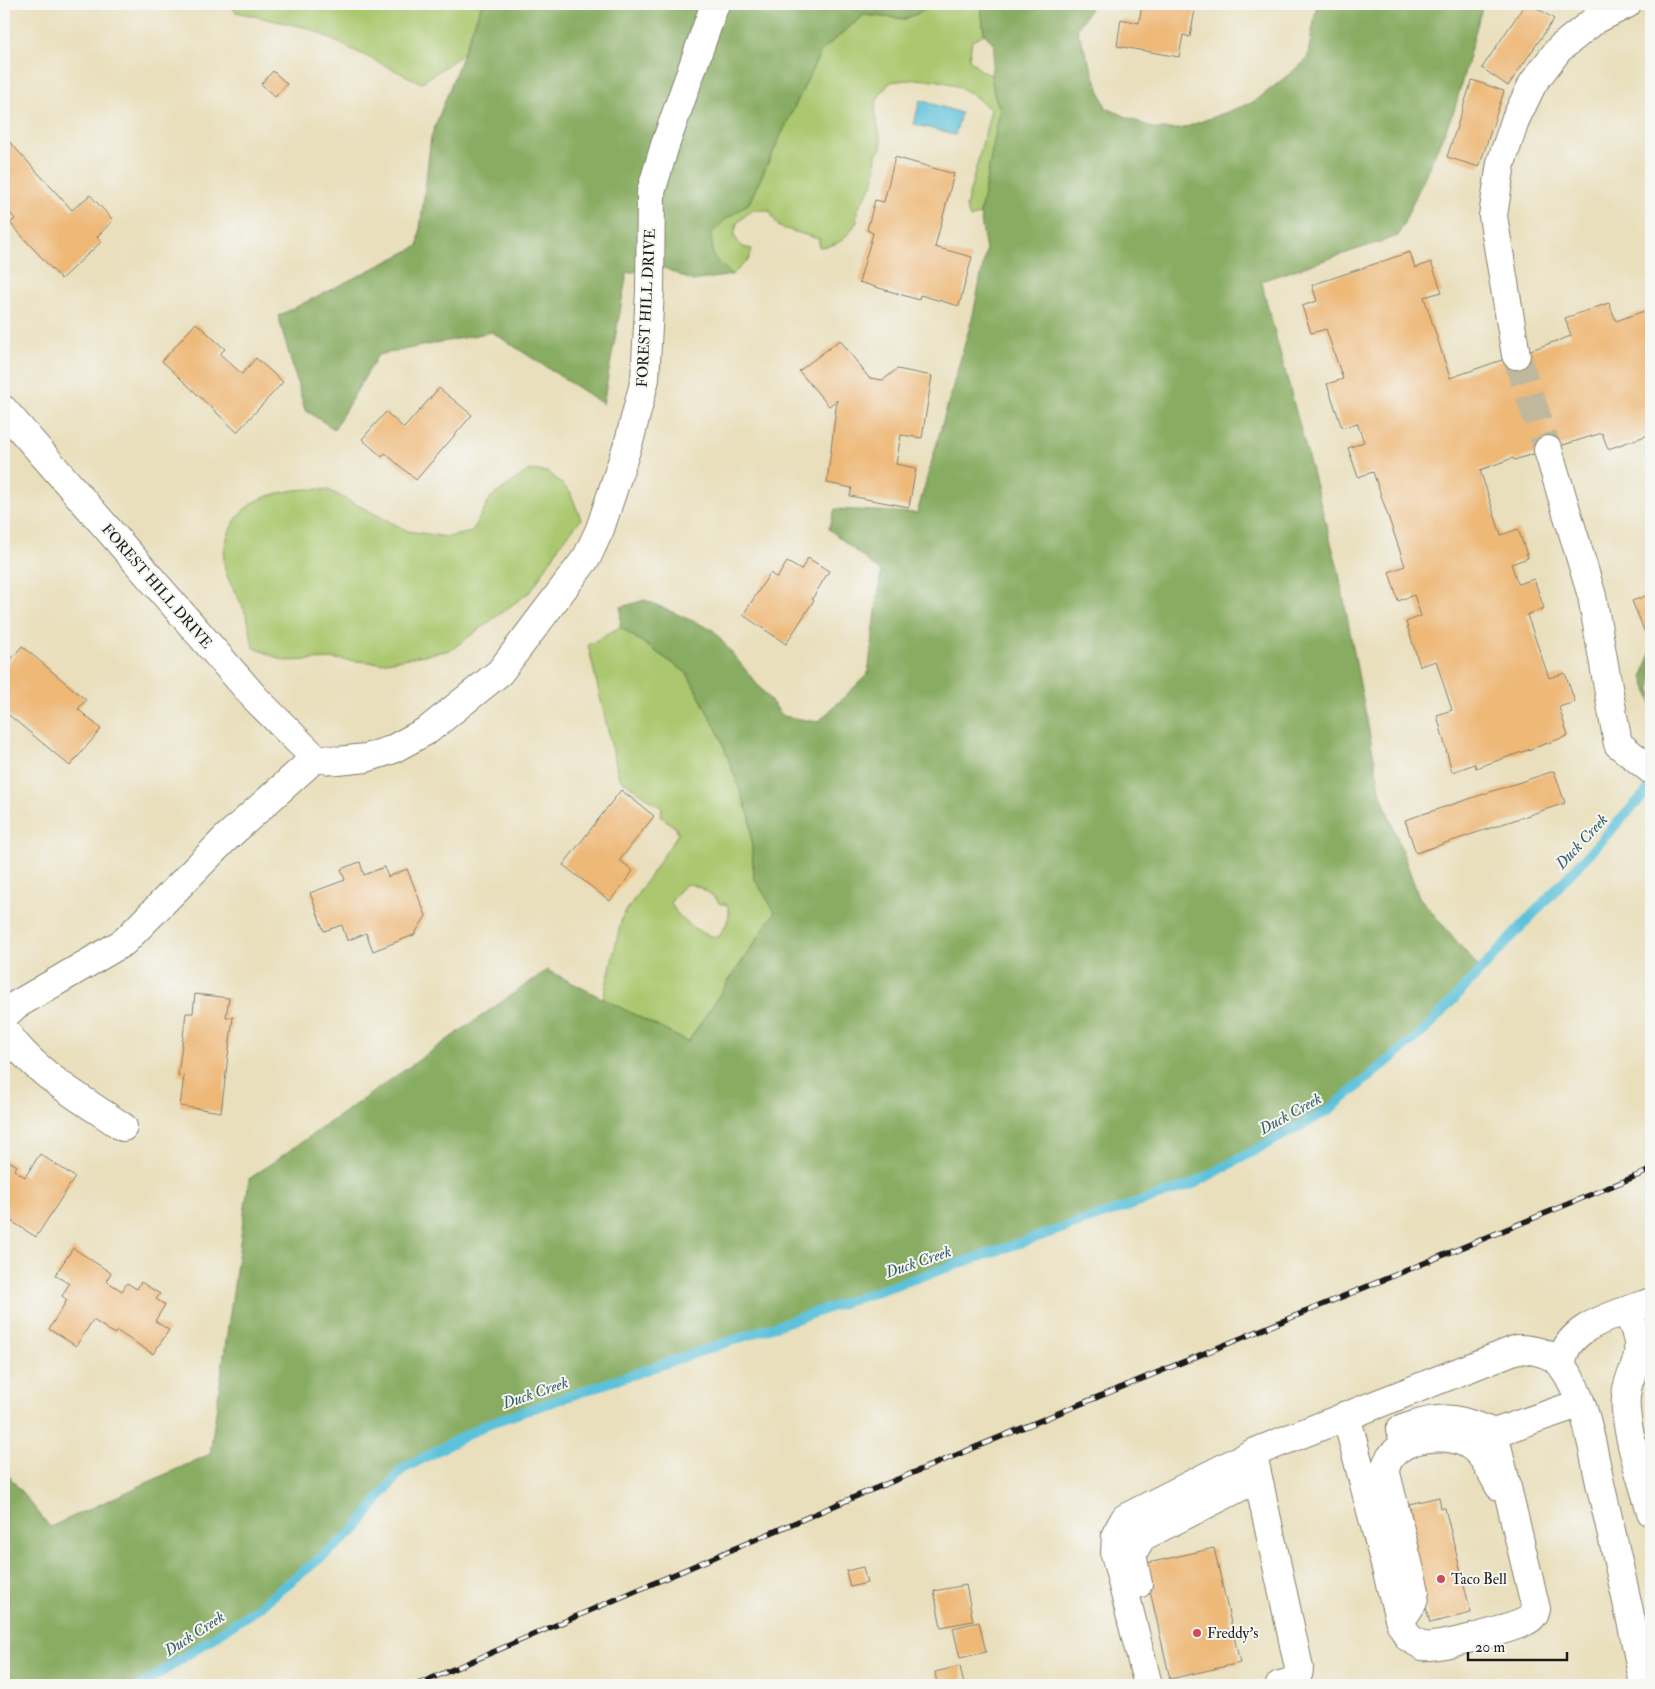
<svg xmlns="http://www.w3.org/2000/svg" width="1655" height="1689" viewBox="0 0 1655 1689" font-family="'IM FELL Double Pica',serif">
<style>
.green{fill:#abc86f;stroke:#647246;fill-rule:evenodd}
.forest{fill:#88ac62;stroke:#52643f}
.water{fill:#5cc1da;stroke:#3c6e7b}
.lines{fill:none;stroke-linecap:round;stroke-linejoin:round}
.stream{stroke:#5cc1da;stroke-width:10}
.building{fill:#eeb877}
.minor-tunnel{stroke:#c0b89c;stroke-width:28;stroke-dasharray:28 14;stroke-linecap:butt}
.minor-casing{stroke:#827e6c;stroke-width:30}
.minor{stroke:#fff;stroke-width:28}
.rail-casing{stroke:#1c1c1c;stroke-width:5.5}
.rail{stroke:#f6f6f2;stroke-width:4;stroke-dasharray:11;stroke-linecap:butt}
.poi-dot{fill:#d1495b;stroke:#f6f6f2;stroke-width:2}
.labels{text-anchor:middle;stroke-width:4;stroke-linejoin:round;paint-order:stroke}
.street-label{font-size:15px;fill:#1c1c1c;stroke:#f6f6f2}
.poi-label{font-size:15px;fill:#1c1c1c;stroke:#f6f6f2;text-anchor:start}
.water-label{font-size:16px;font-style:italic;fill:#365e68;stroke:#f6f6f2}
</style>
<rect width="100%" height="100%" fill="#f6f6f2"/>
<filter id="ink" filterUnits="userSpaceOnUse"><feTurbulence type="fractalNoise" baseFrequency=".02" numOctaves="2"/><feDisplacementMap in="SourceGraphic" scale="10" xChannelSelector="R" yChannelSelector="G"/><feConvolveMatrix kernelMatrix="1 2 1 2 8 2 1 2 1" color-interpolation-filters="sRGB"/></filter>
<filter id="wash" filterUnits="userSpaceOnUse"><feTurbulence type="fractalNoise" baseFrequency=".0096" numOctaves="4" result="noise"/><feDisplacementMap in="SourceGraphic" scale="20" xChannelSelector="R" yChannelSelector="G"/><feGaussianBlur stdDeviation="1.12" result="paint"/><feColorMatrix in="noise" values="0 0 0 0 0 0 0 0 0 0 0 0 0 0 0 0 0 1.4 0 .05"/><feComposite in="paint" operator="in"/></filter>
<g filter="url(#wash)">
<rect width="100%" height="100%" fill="#e9dfbc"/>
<path class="green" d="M230 4H482L463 54 421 83 308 28 236 12Z
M939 4H981L984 34 972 41 969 58 981 71 991 75 994 93 1000 110 980 214 970 218 966 207 991 110C957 79 935 76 890 82 887 87 880 93 878 98 870 115 883 133 881 150L876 154C875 163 876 174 873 182 868 197 854 206 857 222 845 238 841 246 819 247V239L779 227 769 210H752L737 223 734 236 742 247 752 249 749 259 732 275 713 256 710 234 725 220 749 203 821 51 864 15 905 19Z
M529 470 549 472 570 492 581 519 560 545 531 591 451 650 381 663 334 659 284 661 253 647C251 638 250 627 247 617 242 601 229 586 225 569 220 545 232 516 253 503 273 491 306 487 328 490L408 531 447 537 472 532 490 498Z
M620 627 687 673 720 736 750 818 754 877 775 912 688 1042 603 999 622 917 678 834 675 827 661 817 662 808 619 778 588 645ZM687 884C699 885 713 894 720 904H726C734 915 724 927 719 937 703 937 675 918 671 902L680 889Z"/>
<path class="forest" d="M482 4H939L905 19 864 15 821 51 749 203 725 220 711 234 713 256 732 275 693 281 662 267 627 273 603 404 492 332 378 355 334 429 305 410 278 316 418 246 431 137Z
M981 4H1093L1077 29 1106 108 1155 129H1181L1254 102 1307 60 1317 4H1483L1454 111 1398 236 1261 281 1338 569 1381 794 1419 897 1481 970 1424 1031 1329 1110 1193 1184 487 1424 401 1470 355 1530 255 1610 142 1685H4V1470L50 1527 210 1454 249 1179 547 970 688 1042 775 912 754 878 750 818 720 736 687 673 620 627 621 607 645 600 713 630 783 716 818 722 868 674 881 572 829 529 835 509 917 513 973 315 986 251 980 214 1000 110 994 93 991 75 995 45 984 34Z
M1651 651V702L1643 677Z"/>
<path class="water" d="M920 100 961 113 955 135 914 124Z"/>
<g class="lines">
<path class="stream" d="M142 1685 255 1610 355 1530 401 1470 487 1424 1193 1184 1329 1110 1424 1031 1651 787"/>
</g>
<g id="blocks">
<path class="building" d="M1142 4H1196L1190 37 1183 35 1179 57 1117 46 1121 19 1139 23Z
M1525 4H1531L1554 19 1508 86 1482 68Z
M273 71 287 84 275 97 261 84Z
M1472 80 1504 91 1479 167 1447 157Z
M6 138 72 210 90 195 113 220 97 237 101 242 61 279 10 223 15 219 4 206V141Z
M895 157 954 174 935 247 972 257 959 306 920 295 919 300 859 282 873 233 867 230 875 200 884 202Z
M1410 252 1415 268 1431 262 1442 292 1424 297 1450 378 1571 336 1565 318 1609 303 1616 321 1644 311 1651 332V417L1648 418 1651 434 1608 449 1602 433 1514 460 1513 458 1480 470 1501 535 1518 529 1528 558 1511 564 1518 584 1534 579 1544 608 1527 615 1549 678 1565 673 1575 702 1559 707 1568 736 1476 768 1475 764 1452 772 1437 715 1452 710 1436 661 1420 666 1406 622 1421 616 1414 595 1398 601 1389 572 1405 566 1373 472 1358 477 1348 448 1364 442 1357 423 1342 428 1327 384 1343 379 1326 329 1311 333 1302 306 1317 301 1312 285Z
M196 323 225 349 220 354 242 374 256 358 283 382 237 432 162 361Z
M840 340 869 378 883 380 897 369 932 376 922 438 901 435 896 464 916 468 909 507 850 496 852 488 827 483 837 400 829 406 799 371Z
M439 388 472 415 416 480 385 453 382 457 362 439 386 412 404 428Z
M808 558 829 571 812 599 814 600 786 644 743 615 770 573 777 578 787 562 801 570Z
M1651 594V630L1645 632 1632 601Z
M22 646 86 700 78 709 101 729 70 766 4 711V668Z
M1554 771 1565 803 1416 853 1405 820Z
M621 790 654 816 620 860 633 871 610 901 563 865Z
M360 862 364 875 384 867 388 877 407 869 426 916 414 935 373 951 366 933 347 941 342 925 324 931 310 893 345 880 341 869Z
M195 994 229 998 226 1017H233L221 1112 180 1106 184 1076 178 1075 186 1013H193Z
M40 1154 75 1177 36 1237 5 1217 4 1219V1158L17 1166 14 1170 25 1177Z
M73 1248 111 1273 106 1281 122 1291 127 1283 137 1289 141 1282 160 1294 156 1299 165 1305 155 1321 169 1330 153 1354 117 1331 115 1334 93 1320 76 1346 49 1329 67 1300 62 1296 69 1284 55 1275Z
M1651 1435V1452L1646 1437Z
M1439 1497 1441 1508H1445L1471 1613 1430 1623 1404 1519 1412 1518 1409 1504Z
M1214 1548 1240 1663 1170 1679 1144 1564Z
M863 1567 867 1583 850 1587 846 1571Z
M966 1585 973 1621 941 1627 934 1591Z
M979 1622 986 1652 960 1658 953 1628Z
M960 1666 964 1685H934L937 1684 935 1672Z"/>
</g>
</g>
<g filter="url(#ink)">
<use href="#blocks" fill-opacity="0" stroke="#827e6c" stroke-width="1"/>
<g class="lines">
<path class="minor-tunnel" d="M1516 355 1548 450"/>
<g class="minor-casing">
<path id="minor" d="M1516 355 1493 216 1501 163 1516 118 1533 83 1559 49 1595 20 1627 4
M4 410 256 699 315 758 338 761 366 758 391 750 428 730 500 672 587 557 600 529 630 438 645 379 650 291 651 192 665 145 715 4
M1548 450 1592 596 1618 744 1651 770
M4 1016 16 1005 124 942 225 839 315 758
M4 1029C32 1072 82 1099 123 1127
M1627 1311C1655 1368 1622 1365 1626 1410 1629 1444 1642 1479 1651 1512
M1562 1365C1563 1325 1620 1314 1651 1302
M1346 1415 1400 1622 1409 1638 1423 1646C1439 1648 1512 1629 1526 1621 1531 1619 1535 1614 1536 1609L1494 1433
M1400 1430C1442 1414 1454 1417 1494 1433L1581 1403
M1254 1459 1299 1668C1299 1679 1290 1683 1280 1685
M1138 1584 1132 1554 1142 1537 1258 1478
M1400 1622 1413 1602 1415 1591 1385 1469C1393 1437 1444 1430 1469 1445 1484 1454 1491 1472 1499 1486
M1148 1685 1115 1554 1116 1534 1125 1518 1253 1453 1517 1349C1532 1349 1553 1353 1562 1366 1588 1402 1592 1450 1602 1492 1617 1556 1632 1620 1644 1685"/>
</g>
<use href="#minor" class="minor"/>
<g class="rail-casing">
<path id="rail" d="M416 1685 864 1493 1651 1170"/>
</g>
<use href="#rail" class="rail"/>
</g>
</g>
<g class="poi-dot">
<circle cx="1441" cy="1579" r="5"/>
<circle cx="1197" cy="1633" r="5"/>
</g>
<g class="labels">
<g class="street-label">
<text transform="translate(646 308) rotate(-87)" y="5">FOREST HILL DRIVE</text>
<text transform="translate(157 586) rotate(49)" y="5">FOREST HILL DRIVE</text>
</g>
<g class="poi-label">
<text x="1451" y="1584">Taco Bell</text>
<text x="1207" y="1638">Freddy's</text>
</g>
<g class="water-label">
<text transform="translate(1581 841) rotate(-47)" y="6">Duck Creek</text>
<text transform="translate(1290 1113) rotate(-29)" y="6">Duck Creek</text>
<text transform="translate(918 1261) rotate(-19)" y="6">Duck Creek</text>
<text transform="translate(535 1392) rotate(-19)" y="6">Duck Creek</text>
<text transform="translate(194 1633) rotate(-33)" y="6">Duck Creek</text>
</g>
</g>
<rect width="1655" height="1689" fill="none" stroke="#f6f6f2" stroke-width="20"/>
<path d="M1468 1652v8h99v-8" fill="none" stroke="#1c1c1c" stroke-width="2.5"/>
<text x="1475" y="1652" font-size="15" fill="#1c1c1c" stroke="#f6f6f2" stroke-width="4" paint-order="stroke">20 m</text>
</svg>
